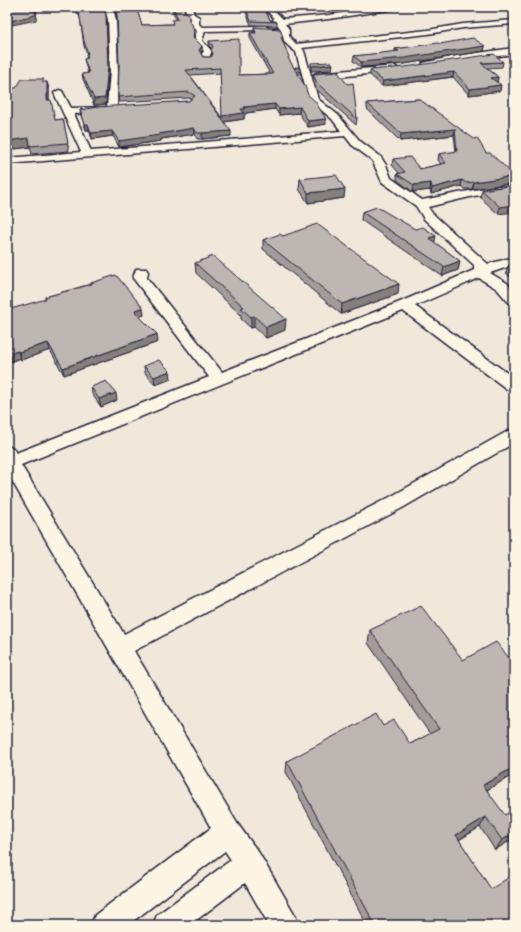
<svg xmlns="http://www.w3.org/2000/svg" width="521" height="932" viewBox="0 0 521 932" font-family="Kalam,sans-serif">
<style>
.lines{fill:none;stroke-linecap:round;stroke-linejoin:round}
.minor-casing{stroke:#22223b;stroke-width:3}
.minor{fill:#fcf5e5;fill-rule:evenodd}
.wall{fill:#a29d9a;stroke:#22223b;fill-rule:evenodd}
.shaded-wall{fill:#84807d;stroke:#22223b}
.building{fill:#bcb7b3;stroke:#22223b}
</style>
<rect width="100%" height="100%" fill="#efe8db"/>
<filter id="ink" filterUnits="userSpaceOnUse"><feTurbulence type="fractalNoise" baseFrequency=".025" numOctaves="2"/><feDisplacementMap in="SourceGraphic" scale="8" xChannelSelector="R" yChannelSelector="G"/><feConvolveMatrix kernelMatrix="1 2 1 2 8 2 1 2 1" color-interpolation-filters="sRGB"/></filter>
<g filter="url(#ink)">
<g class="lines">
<g class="minor-casing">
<path id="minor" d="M102 7H110L114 12 116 20 118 71 117 108 112 111 108 110 104 112 74 114 91 151 341 131 332 119 309 100 296 52C288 46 281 41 281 29L273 20 274 18 263 7H271L283 19 329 15 380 7H398L394 9 329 19 285 24 289 29V36L296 44 428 30 463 24 514 20V24L463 28 428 34 302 48 304 51 318 99 338 115 360 141 380 156 386 165 391 178 422 200 474 190 514 184V190L474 196 428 207 432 213 488 264 514 257V265L490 273 507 283 514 291V304L509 303 497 289 479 278 415 306 514 378V391L508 390 403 311 21 465 124 634 390 497 508 431 514 429V443L404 507 134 651 237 823 259 853 295 915 299 925H269L245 883 190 925H153L157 915 231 860 225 851 128 925H91L95 915 211 828 7 472V446L13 448 16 453 209 377 133 278 136 269H146L148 272 147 278 222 372 400 302 474 270V265L424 219 416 206 382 182 372 160 352 145 345 136 7 164V158L81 152 54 93 59 90 62 91 71 108 107 107 110 71 108 20 106 12Z
M184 7H192L194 14 199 17V24L202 27 265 26 269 28H279L280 30C276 34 266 34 261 30L205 31 202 41 212 51 210 55 212 59 208 62 205 61 201 55 204 51 194 41 197 31 191 25V18L186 15 187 13Z
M514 48V54L456 62 426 68 422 65 423 63 456 56Z
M395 66 399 69 398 71 316 79 312 76 316 73Z"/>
</g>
<use href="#minor" class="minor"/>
</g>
<path class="wall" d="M73 7H103L106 15 107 20 108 71 106 104 94 105 83 79 82 74H88L84 59H87L86 54H87L84 46 80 17Z
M111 7H136L142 25 173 24 176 19 171 7H184L185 11 194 31V38L202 46V51L201 53 203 57H211L212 56V49L209 46V41L239 75 270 74 250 38V33H254V27L283 37V42L289 61 295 70V67L301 73V75L296 71 308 95 326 124 308 127 299 113 279 115 275 109 246 113V114L244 115V119L224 122 231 136 202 139H197L195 134 161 139V141L119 147 113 136 92 139 89 130H86L81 116 80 110 189 101 191 99 189 98 119 102 118 97 119 66 117 18 115 11ZM221 73 223 119 190 75Z
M244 7H263L271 21 277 22V26L251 25Z
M440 44 485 46 484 51 404 64 361 67 353 61 354 56 395 52V49Z
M503 62 502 67 487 68 498 77 497 82 500 91 469 95 453 77 382 86 370 75V70Z
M313 74 357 119 356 125 316 89 313 79Z
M47 82 49 90V100L55 120 63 119 69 151 32 154 30 147 7 150V101H9L16 88Z
M419 99 486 153 472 189H464L461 186 431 194 430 190 413 192 397 180V174L399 173 392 165 393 159 420 169 441 164 438 160 439 154 456 152 454 135 400 141 367 109V103Z
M300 179 344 198 308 203 299 189Z
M514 185 498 214 480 197 482 190Z
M362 212 434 242 460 261 458 270 442 276 361 220Z
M283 236 398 294 341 314 263 249V240Z
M195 263 285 330 266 338 254 327 251 328 241 319V315L196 273Z
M514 265V281L506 273 508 266Z
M91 283 144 315 139 316 158 342 64 375 50 350 21 360 20 358 7 363 45 300V297L91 284Z
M144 366 171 379 155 385 145 373Z
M91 387 117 400 101 407 92 394Z
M370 630 463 660 514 664V774L487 790 514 838 495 850 480 827 459 840 514 925H367L286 772 287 761 383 726 410 744 430 734 368 643Z"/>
<path class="shaded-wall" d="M36 7H37L36 20 7 26V22Z
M106 15 108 71 106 104 94 105V99Z
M202 46V51L200 55 199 50Z
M485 46 484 51 404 64 361 67V62Z
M333 64 332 70 311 71V66Z
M454 72 453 77 382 86 383 81Z
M498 77 497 83 491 78Z
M47 82 49 90V108L47 100Z
M501 85 500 91 469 95 470 89Z
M275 104V109L246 113V114L244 115V119L223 122 222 116 241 109 244 107Z
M300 107 299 113 279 115V109Z
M326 119V124L308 127V121Z
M85 124H88L89 130H86Z
M194 128 195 134 161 139V141L119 147V141L159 134Z
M455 129 454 135 400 141 401 134Z
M112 131 113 136 92 139 91 133Z
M231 131V136L202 139V133Z
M29 138 30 147 7 150V141Z
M514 176V183L472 189 474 182Z
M462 180 461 186 431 194 432 188Z
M431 183 430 190 413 192 414 185Z
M345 189 344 198 308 203V193Z
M514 205V212L498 214 500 207Z
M436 236 434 245 429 238Z
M460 261 458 270 442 276 444 267Z
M399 284 398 294 341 314 342 304Z
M143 308 144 315 136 318 135 310Z
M254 316V327L251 328V317Z
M286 319 285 330 266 338V327Z
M157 334 158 342 64 375 63 368Z
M48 343 50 350 21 360 19 352Z
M18 351 20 358 7 363V354Z
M170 371 171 379 155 385 154 377Z
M116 393 117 400 101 407 99 399Z
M514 767V774L477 796 483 785Z
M486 817 480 827 450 845 456 835Z
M514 833V838L495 850 502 840Z"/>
<path class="building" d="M7 7H36L35 15 7 22Z
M76 7H103L104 8 106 15 108 66 105 98 94 99 82 74 89 73 84 59 88 58 86 54H88L84 41 79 12Z
M115 7H136L142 25 173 24 172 20 178 19 173 7H184L185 8 184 11 189 14V20L192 24 194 31 193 37 202 46 199 50 203 57H211L213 54 211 50 213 46 209 41 239 39V75L273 74 250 33H256L254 27 280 29 283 37H281L289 57 288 58 305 86 308 95 315 101 326 119 308 121 300 107 279 109 275 104 244 107 245 109H241L244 113 222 116 220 68 186 70 231 131 202 133H197L194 128 159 134 160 135 119 141 112 131 91 133 88 124H85L80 110 97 107 189 101 195 96 189 92 118 97 119 66 117 15Z
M245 7H263L271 21H275L277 22 251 21Z
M473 38 485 46 404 58 361 62 354 56 399 51 395 49 438 43 440 44Z
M494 54 503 62 481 63 498 77 491 78 501 85 470 89 454 72 383 81 370 70 405 67Z
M331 62 333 64 311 66V63Z
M295 67H299L301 73Z
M338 72 347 84 353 83 357 119 317 83 313 74Z
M22 79H44L42 82H47V100H51L55 120 63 119 68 143 30 146 29 138 7 141V101H9L10 88H16Z
M419 99 474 139 477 138 486 153H490L514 175V176L474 182 466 183 462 180 432 188 431 183 414 185 397 174 405 172 393 159 410 157 420 169 446 163 439 154 457 151 455 129 401 134 367 103Z
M336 175 345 189 308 193 300 179Z
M514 185V205L500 207 482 190Z
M377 207 415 229 423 227 436 236 429 238 460 261 444 267 362 212Z
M317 224 399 284 342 304 263 240 280 234 283 236Z
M213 256 286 319 266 327 254 316 251 317 241 308 244 307 195 263Z
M514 265V272L508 266Z
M116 275 143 308 135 310 136 313 157 334 63 368 48 343 19 352 18 351 7 354V310L46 299 45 297 92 284 91 283Z
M159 360 170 371 154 377 144 366Z
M106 381 116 393 99 399 91 387Z
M421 606 463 660 496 642 514 664V767L483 785 505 815 514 809V833L502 840 486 817 456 835 491 889 514 874V925H375L287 761 376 714 383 726 394 720 410 744 439 729 370 630Z"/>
</g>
<rect width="521" height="932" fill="none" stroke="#fcf5e5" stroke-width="24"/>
<rect x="12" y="12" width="497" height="908" fill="none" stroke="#22223b" stroke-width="1.5" filter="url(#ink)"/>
</svg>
